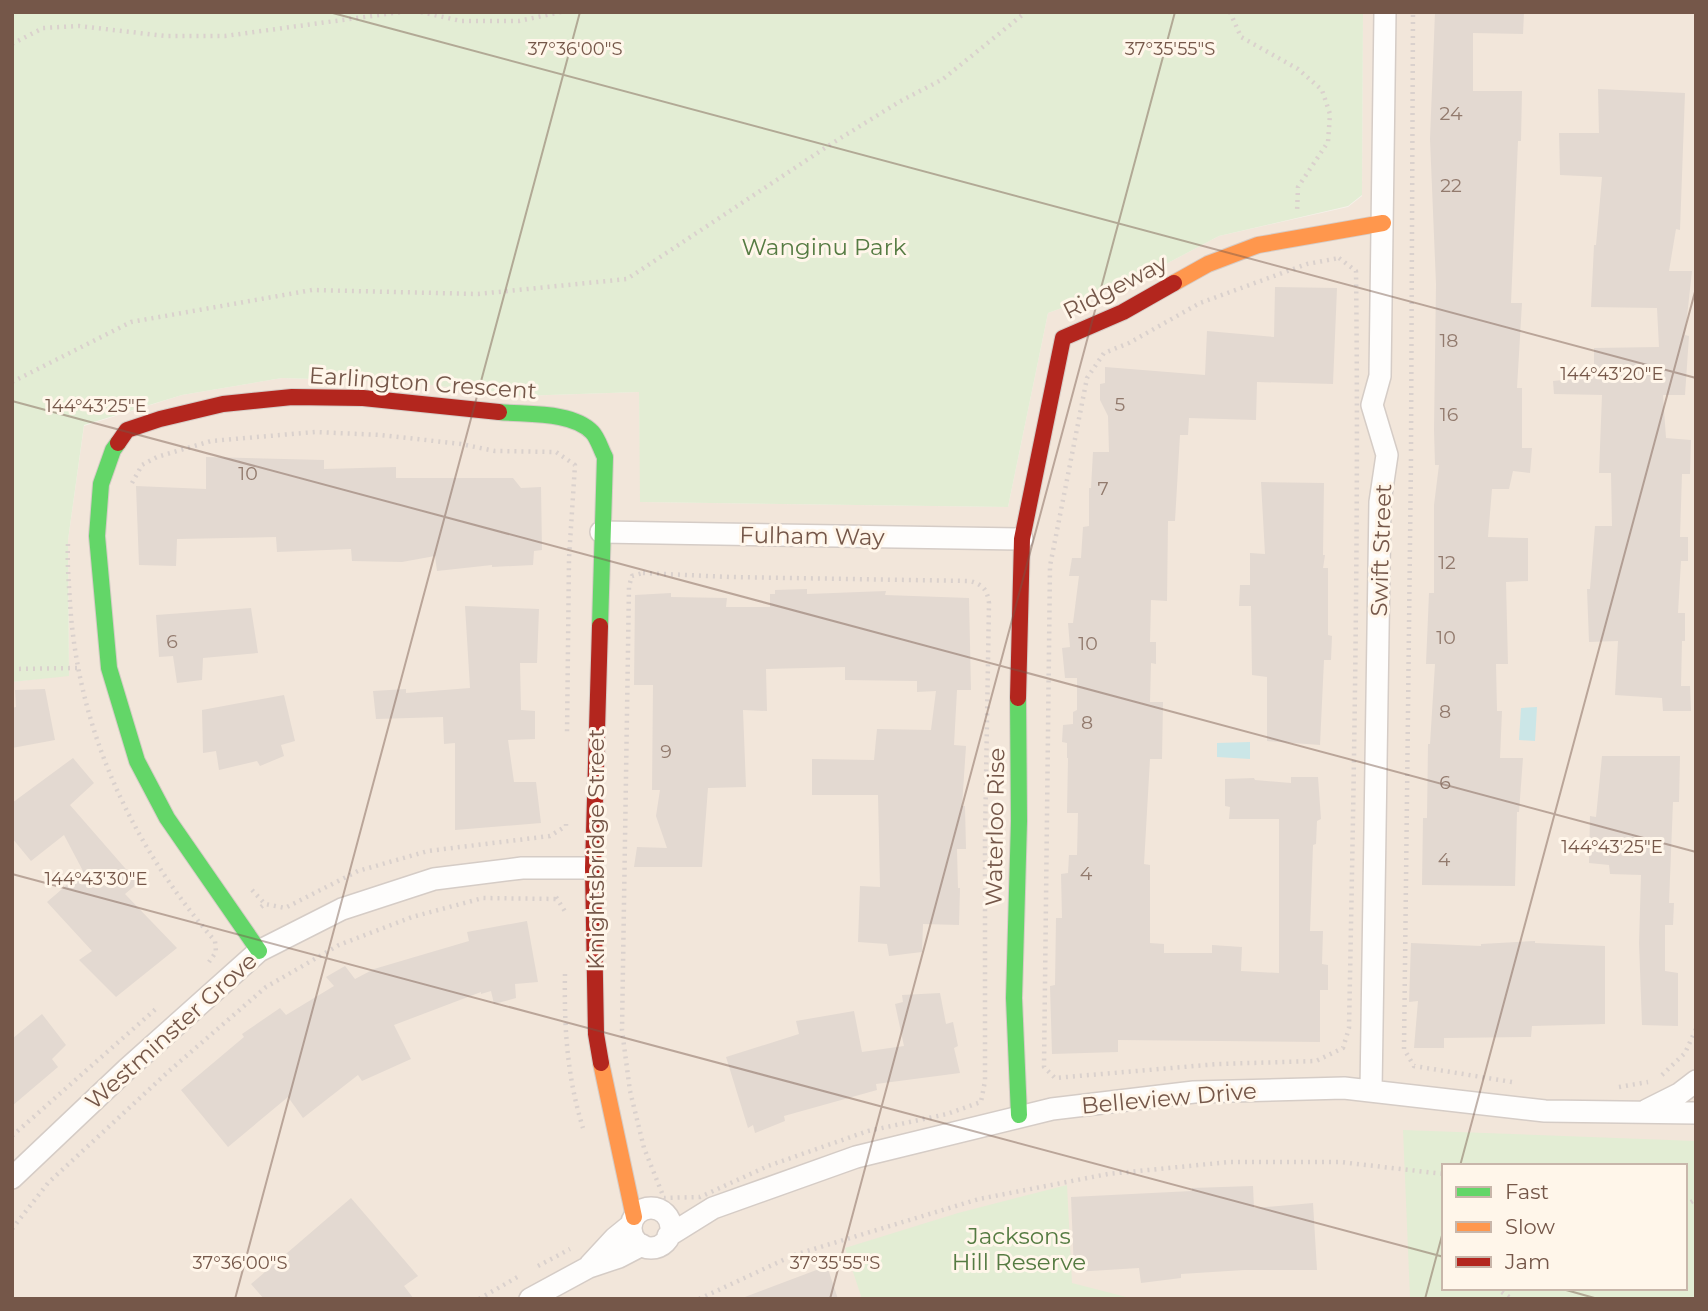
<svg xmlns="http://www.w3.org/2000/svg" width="1708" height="1311" viewBox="0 0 1708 1311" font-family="Montserrat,sans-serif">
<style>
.residential{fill:#f2e6da;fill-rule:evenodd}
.green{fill:#e3edd4;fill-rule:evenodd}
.water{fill:#cbe6e7}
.building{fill:#e3d9d1}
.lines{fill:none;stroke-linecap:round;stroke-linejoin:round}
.street-casing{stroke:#d5ccc6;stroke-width:24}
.fast-casing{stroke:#d6ccc6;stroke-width:18}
.slow-casing{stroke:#d6ccc6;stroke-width:18}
.jam-casing{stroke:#d6ccc6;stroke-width:18}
.path{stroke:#dad1cd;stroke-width:4.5;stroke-dasharray:2 5;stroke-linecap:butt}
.street{stroke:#fefdfc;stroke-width:21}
.fast{stroke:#63d668;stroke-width:16}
.slow{stroke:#ff974d;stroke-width:16}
.jam{stroke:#b3261e;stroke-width:16}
.ticks{fill:none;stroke:#755749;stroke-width:2;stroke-opacity:0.45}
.labels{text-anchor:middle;stroke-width:6;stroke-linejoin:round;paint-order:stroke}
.number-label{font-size:19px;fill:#927a6d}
.park-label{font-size:23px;fill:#557b42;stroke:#fff6ea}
.street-label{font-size:23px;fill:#755749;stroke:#fff6ea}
.ticks-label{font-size:18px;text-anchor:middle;fill:#755749;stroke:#fff6ea;stroke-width:6;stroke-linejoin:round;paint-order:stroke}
</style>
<rect width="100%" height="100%" fill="#f6f1ea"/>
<path class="residential" d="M1363 12H1696V1299H12V682L69 675 68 540 84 426 182 395 282 378 408 382 519 396 639 392 641 502 1008 507 1048 313 1130 283 1219 236 1348 207 1362 196ZM1444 1166H1685V1288H1444Z"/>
<path class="green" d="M12 12H1363L1362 195 1348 206 1219 236 1130 283 1048 313 1008 507 640 502 639 392 519 396 408 382 282 378 182 395 84 425 68 540 69 676 12 682Z
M1403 1130 1696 1141V1299H1400L1410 1297ZM1444 1166H1685V1288H1444Z
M1067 1185 1072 1283 1134 1299H862L845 1248 958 1213Z"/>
<path class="water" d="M1537 707 1535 741 1519 740 1521 708Z
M1250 742V759L1217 757V743Z"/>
<path class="building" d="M1435 12H1524L1523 34 1473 33V91H1522L1521 141H1518L1511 303H1522L1517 388H1522V448H1532L1530 473 1513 471 1509 489H1492L1488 537 1528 538V581L1506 582 1508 664H1496L1497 711H1502L1500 758H1523L1519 812H1517L1515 886 1422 885 1423 818H1427L1428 744H1430L1435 664H1426L1429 593H1434V505L1439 465H1435L1434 430 1436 284 1430 139Z
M1598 89 1685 93 1680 230 1676 229 1669 271H1692L1685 335 1689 336 1685 395H1663L1666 438 1691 440 1690 474H1682L1680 537H1688V561H1681L1678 613H1685V641H1682L1681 686H1690L1691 711H1663L1662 698 1615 695 1618 641 1589 642 1587 589H1590L1595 526H1612L1611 473H1599L1602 395 1554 394 1553 381 1594 377V348L1659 347 1657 308 1591 307 1594 245H1596L1602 177 1560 175 1559 133H1599Z
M1275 287 1337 288 1333 384 1257 382 1256 420 1189 418 1188 435H1180L1175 521H1168L1167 601 1151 600 1150 642H1156V664L1151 663 1150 702H1163L1162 759H1150L1144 864 1150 865V943L1164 944V953H1212V945L1242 947 1241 971 1279 973V819H1229L1230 807 1225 806V779L1254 778 1255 780 1291 783V777H1318L1321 819 1317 821 1316 844 1313 845 1310 931H1323L1322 964 1328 965V990H1320V1042L1118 1040V1052L1052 1054 1050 986 1055 985 1056 918H1062L1061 874 1068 873 1069 855H1077L1078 813H1067L1068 758H1067V743L1062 742 1063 725 1073 724V712L1077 710V678H1065L1062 648 1070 647 1068 623H1073L1079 576H1069L1072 558H1081L1083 527 1089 526V488H1091L1093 452H1109L1108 416 1100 400V384L1105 383V367L1205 375 1207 331 1274 337Z
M206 457 324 460V469L396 467V478H513L521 488 541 487 542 550 534 551 533 565 492 567V565L437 571 435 556 402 562 352 561 351 549 277 552 276 537 177 539 176 566 139 565 136 486 206 489Z
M1261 482 1324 483 1323 555H1325L1323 568H1328V635L1332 636 1331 660H1324L1320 745 1267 741V677L1252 675 1251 606H1239L1240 585H1250V553L1265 554Z
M807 589V594L886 591 885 595 969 598 971 690H957L954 745 966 746 962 806H965L966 849H957L958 888H960L959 925 923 924 922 952 889 956 887 944 858 942 860 886 880 887 878 795H812V759L874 760 877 729 931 730 936 691 917 692V681L845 680V667L766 669 767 711 743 710 746 787 708 788 702 867H634L637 847 667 848 656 816 660 790H652L653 685H634L635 595 671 593V597L727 598 726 607H770V594H775V590Z
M465 606 539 609 537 663H520L521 710 535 711V739L508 740 514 782H536L541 823 455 830V743L444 744 443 717 376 719 373 691 406 689V693L470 688Z
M251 608 258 653 203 658 202 680 177 683 173 656 159 657 156 615Z
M45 689 55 740 12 748V708L16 707 15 690Z
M284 695 295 741 281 745 284 756 260 766 257 761 219 770 216 751 203 753 202 710Z
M1602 756H1680L1679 802H1673L1669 903H1674L1673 925H1665V971L1678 973V1026L1642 1025 1639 943 1641 875 1610 874 1609 865 1589 863 1590 816 1596 817Z
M73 758 94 783 70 805 138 883 125 894 177 948 116 997 79 960 92 951 47 902 83 871 64 835 31 861 12 838V803Z
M527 921 538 982 515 984 516 998 494 1004 491 991 481 994V992L394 1025 411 1059 362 1081 358 1075 303 1118 288 1097 228 1147 181 1090 244 1037 242 1034 280 1008 286 1015 334 986 326 977 345 966 355 979 374 969 469 941 467 932Z
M1535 941V943L1605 946V1024L1532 1026 1531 1037 1444 1038V1048H1414L1418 1001 1409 1002 1411 943 1481 946V944Z
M940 993 946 1024 953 1022 958 1046 954 1048 960 1073 876 1084 877 1090 784 1116 785 1121 755 1133 753 1125 748 1128 726 1057 799 1034 796 1021 854 1011 862 1052 904 1046 895 1004 903 1002 902 995Z
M42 1014 66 1045 52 1059 58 1067 12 1106V1039Z
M1253 1186 1254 1208 1313 1203 1317 1270H1244L1181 1274V1278L1141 1283 1139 1268 1074 1272 1071 1197 1192 1191V1188Z
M351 1198 418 1276 404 1286 414 1299H264L251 1284Z
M827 1266 838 1299H745V1297Z"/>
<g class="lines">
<g class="street-casing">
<path id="street" d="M601 532 1022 539
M1371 1091 1380 502 1387 455 1372 405 1380 376 1385 12
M1647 1110 1679 1094 1696 1081
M12 1178 127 1069 259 951 342 909 434 879 522 868H593
M631 1228a20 20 0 1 1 40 0a20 20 0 1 1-40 0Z
M668 1236 713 1208 856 1157 1052 1109 1194 1092 1344 1088 1545 1111 1696 1113
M590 1265 615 1238 631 1225
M530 1299 589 1267 619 1257 642 1245"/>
</g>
<g class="fast-casing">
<path id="fast" d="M499 412C526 415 572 411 592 432 598 438 601 450 605 457L600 626
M118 443 113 450 101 484 97 536 109 668 137 761 167 818 259 951
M1018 698 1019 821 1014 998 1019 1115"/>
</g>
<g class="slow-casing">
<path id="slow" d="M1174 283 1208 264 1258 245 1383 223
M601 1063 634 1217"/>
</g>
<g class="jam-casing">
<path id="jam" d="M118 443 127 430 160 419 223 404 292 397 363 398 499 412
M600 626 593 868 596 1034 601 1063
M1018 698 1022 539 1063 338 1123 312 1174 283"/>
</g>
<path class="path" d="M421 12 461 21H519L561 12
M1230 12 1241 37 1298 69 1322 90 1330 114 1328 142 1298 187 1297 213
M12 44 43 28 79 26 165 36H225L401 12
M1339 258 1356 271C1359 523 1354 775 1349 1028L1343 1048 1316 1061 1218 1064 1055 1078 1044 1067 1050 566 1087 378 1104 353 1129 343 1200 303 1307 264Z
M12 382 131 322 312 290 478 294 627 279 831 144 899 102 943 79 1026 12
M1411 451 1413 12
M1411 459 1404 1049 1414 1066 1512 1082
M132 483 142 465 157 457 211 441 315 432 381 435 461 444 495 451 556 452 575 465 569 558 567 735
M68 544C67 564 69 584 70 603 78 730 132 846 215 941L216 952 209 962
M643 573 730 577 970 581C984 585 987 590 989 603L985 838V1081L981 1102 947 1114 868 1131 768 1166 700 1197 664 1198 644 1148 630 1091 622 1030 629 586 632 576Z
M12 669 78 668
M252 890 265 904
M556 897 566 913
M261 907 265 904 285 908 358 871 428 851 550 836 566 826V824
M565 974C564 1027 567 1077 583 1128
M1662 1075 1685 1053 1696 1029
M1619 1087 1648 1082
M12 1136 158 1007
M1685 1206 1696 1199
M12 1229 48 1183 169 1071 266 987 339 945 412 917 483 898 556 899
M538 1266 570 1249
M1496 1288 1512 1299
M479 1299 521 1275
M699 1299 794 1255 979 1199 1108 1174 1229 1162H1340L1444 1174"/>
<use href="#street" class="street"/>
<use href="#fast" class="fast"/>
<use href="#slow" class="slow"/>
<use href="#jam" class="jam"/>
</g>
<path class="ticks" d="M329 12 1696 378M12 401 1696 852M12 874 1444 1257M1460 1166 1696 288M1559 1288 1598 1299M235 1299 580 12M830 1299 1175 12M1425 1299 1444 1228"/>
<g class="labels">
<g class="number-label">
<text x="1451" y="120">24</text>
<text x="1451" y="192">22</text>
<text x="1449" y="347">18</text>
<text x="1120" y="411">5</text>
<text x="1449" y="421">16</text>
<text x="248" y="480">10</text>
<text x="1103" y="495">7</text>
<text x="1447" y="569">12</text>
<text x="1446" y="644">10</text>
<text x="172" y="648">6</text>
<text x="1088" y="650">10</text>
<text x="1445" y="718">8</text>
<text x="1087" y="729">8</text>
<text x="666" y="758">9</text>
<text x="1445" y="789">6</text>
<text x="1444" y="866">4</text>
<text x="1086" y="880">4</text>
</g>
<g class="park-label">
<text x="824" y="255">Wanginu Park</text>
<text x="1019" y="1244">Jacksons<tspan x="1019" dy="26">Hill Reserve</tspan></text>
</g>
<g class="street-label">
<text transform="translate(1115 287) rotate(-27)" y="8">Ridgeway</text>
<text transform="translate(423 383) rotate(4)" y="8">Earlington Crescent</text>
<text transform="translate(812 536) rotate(1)" y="8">Fulham Way</text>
<text transform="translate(1381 550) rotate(-88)" y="8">Swift Street</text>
<text transform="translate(995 827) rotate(-89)" y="8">Waterloo Rise</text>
<text transform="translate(596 849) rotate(-90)" y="8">Knightsbridge Street</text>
<text transform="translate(171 1031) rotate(-42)" y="8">Westminster Grove</text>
<text transform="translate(1169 1098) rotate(-5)" y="8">Belleview Drive</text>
</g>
</g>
<g class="ticks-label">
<text x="575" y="55">37°36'00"S</text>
<text x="1170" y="55">37°35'55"S</text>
<text x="1612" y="380">144°43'20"E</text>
<text x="96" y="412">144°43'25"E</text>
<text x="1612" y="853">144°43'25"E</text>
<text x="96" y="885">144°43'30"E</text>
<text x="240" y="1269">37°36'00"S</text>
<text x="835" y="1269">37°35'55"S</text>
</g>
<rect width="1708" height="1311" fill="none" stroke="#755749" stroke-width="28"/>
<rect x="1442" y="1164" width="245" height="126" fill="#fff6ea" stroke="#c8b6aa" stroke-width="2"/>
<rect x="1456" y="1187" width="35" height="10" fill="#63d668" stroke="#c8b6aa" stroke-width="2"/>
<text x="1505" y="1199" font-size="21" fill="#755749">Fast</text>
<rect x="1456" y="1222" width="35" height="10" fill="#ff974d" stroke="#c8b6aa" stroke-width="2"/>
<text x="1505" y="1234" font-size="21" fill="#755749">Slow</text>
<rect x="1456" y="1257" width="35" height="10" fill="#b3261e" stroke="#c8b6aa" stroke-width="2"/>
<text x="1505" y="1269" font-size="21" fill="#755749">Jam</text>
</svg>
